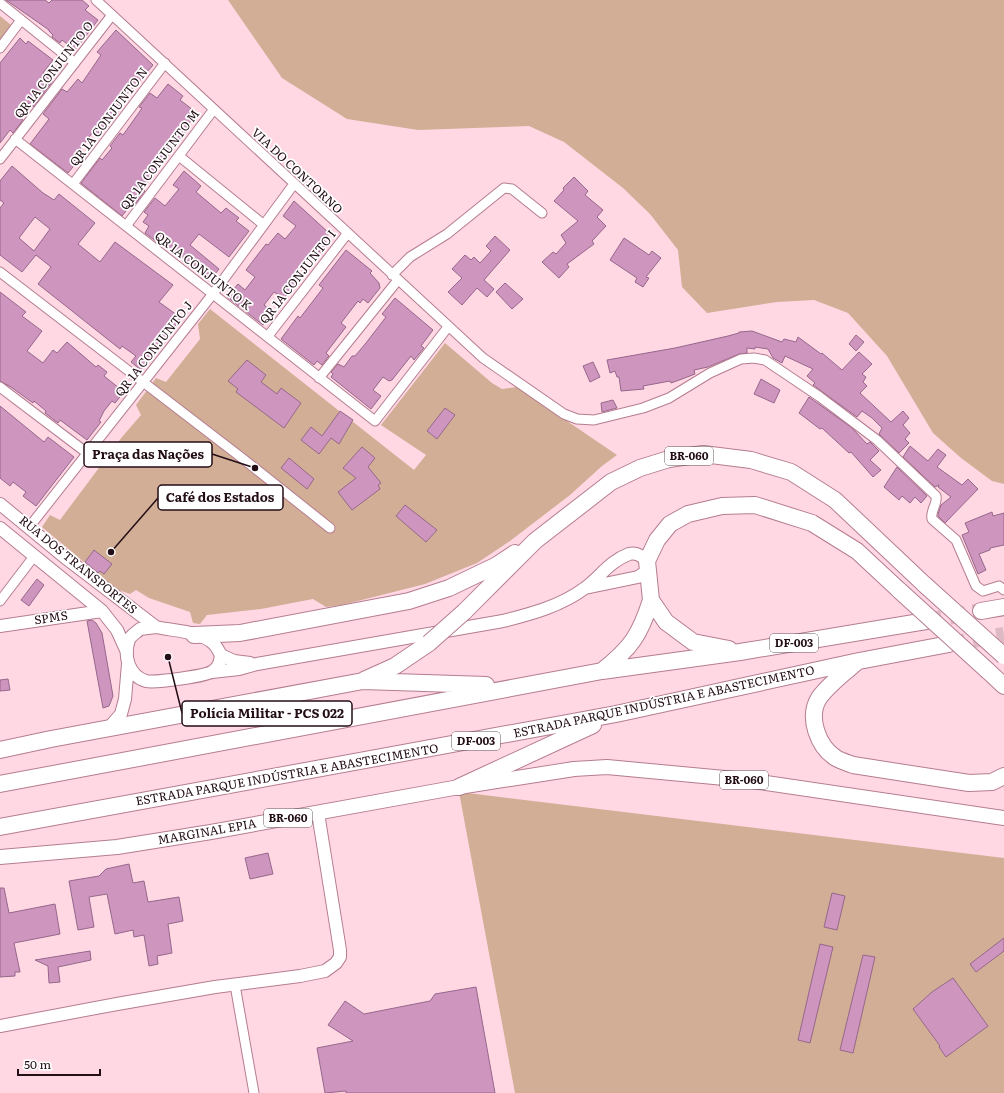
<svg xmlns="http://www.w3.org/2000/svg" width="1004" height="1093" viewBox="0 0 1004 1093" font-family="Literata,serif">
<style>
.green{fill:#d1ae95}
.building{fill:#ce95bf;stroke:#96678a;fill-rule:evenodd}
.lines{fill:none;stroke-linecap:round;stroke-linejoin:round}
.highway-tunnel{stroke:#debac5;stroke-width:16;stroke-dasharray:16 8;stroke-linecap:butt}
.street-casing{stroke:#b67c90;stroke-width:11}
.secondary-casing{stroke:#b67c90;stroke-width:14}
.primary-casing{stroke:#b67c90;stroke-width:16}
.highway-casing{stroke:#b67c90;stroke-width:18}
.street{stroke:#fff;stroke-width:9}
.secondary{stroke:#fff;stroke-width:12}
.primary{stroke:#fff;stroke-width:14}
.highway{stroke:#fff;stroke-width:16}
.highway-bridge-casing{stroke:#b67c90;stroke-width:18;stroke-linecap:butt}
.highway-bridge{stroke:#fff;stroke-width:16}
.labels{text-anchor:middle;stroke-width:3.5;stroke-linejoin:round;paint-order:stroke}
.shield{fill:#fff;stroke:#65565c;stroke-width:1}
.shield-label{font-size:11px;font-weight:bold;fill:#230d16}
.street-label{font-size:12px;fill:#230d16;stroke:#fff}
.leader{fill:none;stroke:#230d16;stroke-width:1.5}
.callout-dot{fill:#230d16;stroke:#fff;stroke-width:1.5}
.callout{fill:#fff;stroke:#230d16;stroke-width:1.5}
.callout-label{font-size:13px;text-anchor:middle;font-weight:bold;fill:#230d16}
</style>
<rect width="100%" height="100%" fill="#ffd8e4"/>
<path class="green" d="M228 0H1004V484L992 481 961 458 933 433 887 356 848 313 814 300 777 302 707 313 682 287 678 250 650 214 623 188 564 142 529 126 418 130 347 119 282 78Z
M0 16 11 25 0 40Z
M210 309 414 470 426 455 381 425 445 343 492 383 502 389 517 387 617 455 602 466 570 495 510 541 477 563 425 584 342 605 326 607 313 599 261 609 207 615 200 624 193 623 190 612 149 598 136 590 130 594 116 589 42 527 50 515 60 520 122 437 141 415 136 405 156 378 166 382 200 339 198 324Z
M459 792 1004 858V1093H515Z"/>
<path class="building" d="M6 0H45L49 3 52 0H82L89 6 85 10 98 20 75 50 62 40 60 43 52 37 53 35 49 31V30Z
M116 30 153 65 137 84 125 95 127 96 97 135 93 132 72 159 77 162 68 173 30 144 49 119 43 114 62 89 67 92 78 79 82 83 101 55 97 52Z
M20 38 26 44 28 41 53 60 43 73 53 81 33 107 29 103 18 116 23 120 13 133 10 130 0 143V63Z
M168 84 183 96 180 100 197 113 186 127 188 128 175 146 142 189 145 191 135 204 133 202 122 216 81 183 100 158 102 160 112 148 110 146 120 133 123 135 138 114 142 108 139 107 150 93 157 98Z
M12 166 43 193 54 200 59 194 95 223 78 244 100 262 115 242 173 285 159 302 181 318 141 370 131 362 136 356 122 346 120 349 38 284 51 267 36 255 22 272 0 255V208L4 203 0 200V181ZM35 217 50 229 34 251 19 238Z
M184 171 201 186 196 192 221 213 226 208 239 218 236 221 249 231 229 257 199 234 190 245 219 269 211 279 159 240 157 242 145 233 149 226 143 222 148 215 144 212 155 198 165 206 179 189 173 185Z
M574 177 588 191 585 195 603 210 597 217 606 226 592 241 594 244 567 264 569 267 559 278 542 262 553 252 556 254 566 243 561 235 578 221 554 201 564 190 563 188Z
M294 201 329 233 324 240 327 243 321 253 317 250 292 278 297 281 284 299 274 292 264 305 273 312 263 325 227 297 238 284 245 290 255 277 246 270 266 244 268 245 278 233 285 239 296 226 283 216Z
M495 236 510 250 484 280 494 289 487 297 477 288 462 305 448 292 462 278 452 269 465 255 471 260 474 257 480 263 491 251 486 246Z
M624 238 649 255 652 251 661 258 646 277 649 278 643 287 635 282 637 278 610 260Z
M346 250 372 271 370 273 379 283 380 288 368 303 363 299 360 303 358 301 341 323 346 327 326 353 329 356 322 365 317 361 314 365 281 339 298 316 300 318 323 288 319 285Z
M505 283 523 299 512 309 496 292Z
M0 292 26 312 22 316 42 331 27 351 43 363 53 350 57 353 67 342 96 367 98 365 107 372 104 376 124 392 115 403 112 401 104 411 99 421 101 422 87 440 60 420 58 423 45 413 46 411 34 401 33 403 11 387 0 381Z
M395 298 433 330 421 346 424 348 414 360 411 356 392 380 389 381 383 377 373 390 381 396 371 409 331 377 333 374 331 372 338 364 344 367 352 356H355L366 343 386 317 382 314Z
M752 331 782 342 784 339 796 342 798 337 821 354 822 353 842 370 859 352 872 364 862 374 866 377 863 382 867 386 860 393 891 422 903 411 909 418 903 425 910 433 905 439 909 443 899 453 879 434 882 428 872 418 862 411 857 417 813 385 815 383 807 376 813 369 785 356 782 363 773 358 768 349 755 347V349L747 348V353L739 354 708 367 694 370 695 374 682 379 671 383 670 381 643 386 644 389 621 391 619 377H617L615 371 610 373 607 360 675 348 728 336 739 333V332Z
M856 335 864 342 856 351 849 344Z
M247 360 266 375 261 382 277 394 281 388 301 403 284 428 236 392 238 389 228 381Z
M593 362 600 377 590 382 583 366Z
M761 379 780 390 774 403 754 394Z
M809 397 852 428 867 444 870 442 879 451 870 460 881 470 873 477 851 452 849 453 822 428 820 429 799 413Z
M613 400 617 408 602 412 601 403Z
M0 406 44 442 48 437 74 457 36 506 23 496 26 492 13 482 10 486 0 478Z
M445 408 455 415 437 439 427 431Z
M340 411 353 420 339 444 331 438 319 454 301 440 311 427 322 436Z
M910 446 928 461 938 449 946 455 937 467 962 485 968 479 978 489 945 523 938 516V514L941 505 951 497 938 487 939 485 935 487 903 457Z
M362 447 375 458 368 467 381 483 378 485 380 489 352 510 338 492 356 478 343 468Z
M289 458 314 479 307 489 281 468Z
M897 467 927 496 921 503 915 497 910 503 902 496 899 500 884 487Z
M405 505 437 530 426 542 396 516Z
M992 512 993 516 1004 513V545L990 548V550L979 554 986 570 978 574 962 535 969 532 965 523Z
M94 550 112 564 104 574 100 571 98 573 85 562Z
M37 579 44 585 29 606 21 600Z
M92 620 96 623 102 633 113 696 109 706 103 708 87 621Z
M8 679 10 690 0 691V680Z
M268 853 273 874 250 879 245 858Z
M129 864 133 883 144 881 148 902 179 897 183 921 168 924 172 953 157 956 158 964 149 966 144 935 134 937 133 930 115 934 107 894 89 897 94 927 78 930 69 881 99 876 106 869Z
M0 888H4L9 913 55 904 60 934 14 943 20 972H15V976L0 977Z
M832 893 845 896 837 930 824 927Z
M1004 938V951L976 972 970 964Z
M820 944 833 947 810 1043 798 1040Z
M90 951 91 960 58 967 60 982 49 983 48 966 35 960Z
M863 955 875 957 853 1053 840 1050Z
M953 978 988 1026 946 1057 939 1047 940 1046 913 1009 932 992Z
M476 987 495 1093H346V1091L325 1093 317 1048 353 1041 328 1025 345 1001 364 1014 430 1001 435 994Z"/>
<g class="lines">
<path class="highway-tunnel" d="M926 621 981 611
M949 644 1004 635"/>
<g class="street-casing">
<path id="street" d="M96 0 483 358 564 414 577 419 594 420 643 408 669 398 710 373 741 359 754 358 765 360 820 397 877 440 936 496C938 504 930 510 932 519L956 540 976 586 983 591 999 586 1004 590
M0 3 75 63
M0 48 21 20
M15 139 375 421 448 327
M179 156 264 225
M0 159 112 15
M73 184 165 63
M126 226 214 109
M0 272 242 458 330 528
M392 275 410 257 447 234 504 188 512 189 542 213
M268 336 347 234
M319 378 398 280
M0 387 87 453
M30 526 212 295 294 184
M0 601 35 555
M235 985 254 1093"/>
</g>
<g class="secondary-casing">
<path id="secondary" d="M0 504 67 559 156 627
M0 528 102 611 117 630 127 652
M585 588 638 577 647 571
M0 626 102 611
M156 627C173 631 201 631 214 644 217 647 219 652 221 655 220 662 219 667 213 671 207 676 155 683 146 681 129 676 123 656 129 640 131 635 136 633 140 629Z
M221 655 234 661 250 663
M212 672 239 669 257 664 503 621C531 614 561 606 585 588 600 577 610 561 629 554 637 552 641 556 647 561
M108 729 121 714 125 699 128 664
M0 1026 117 1004 215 987 300 976 325 971 336 963 340 957V950L318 813"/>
</g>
<g class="primary-casing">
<path id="primary" d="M0 857 117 847 211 832 459 787 574 769 607 767 746 780 1004 818"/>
</g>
<g class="highway-casing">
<path id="highway" d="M981 611 1004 607
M464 612 535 541 611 482 640 468 669 459 703 454 751 460 791 472 835 500 925 585
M194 635 240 633 409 601 449 588 497 565 515 553
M729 649 693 642 666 622 651 600 647 561 657 540 670 524 688 514 722 506 755 505 812 523 857 551 900 591
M857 662C844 673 829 684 819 698 807 717 818 747 836 758 841 761 848 763 853 765L969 783 992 782 1004 776
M602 671C631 648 640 635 651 600
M988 671 1004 686
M364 680 395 666 429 643
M0 750 51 739 363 681 486 685
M0 784 602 671 740 652 926 621
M459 787 593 725
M0 827 616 714 859 661 949 644"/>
</g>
<use href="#street" class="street"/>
<use href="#secondary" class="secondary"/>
<use href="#primary" class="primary"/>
<use href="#highway" class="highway"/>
<g class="highway-bridge-casing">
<path id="highway-bridge" d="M925 585 1004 656
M900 591 988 671
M429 643 464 612"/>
</g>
<use href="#highway-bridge" class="highway-bridge"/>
</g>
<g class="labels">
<g class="shield">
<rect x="665" y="447" width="48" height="18" rx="3"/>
<rect x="770" y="634" width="48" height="18" rx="3"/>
<rect x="452" y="732" width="48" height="18" rx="3"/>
<rect x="720" y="771" width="48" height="18" rx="3"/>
<rect x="264" y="809" width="48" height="18" rx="3"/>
</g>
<g class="shield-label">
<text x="689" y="460">BR-060</text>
<text x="794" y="647">DF-003</text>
<text x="476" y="745">DF-003</text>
<text x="744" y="784">BR-060</text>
<text x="288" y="822">BR-060</text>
</g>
<g class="street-label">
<text transform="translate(54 70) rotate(-52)" y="4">QR 1A CONJUNTO O</text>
<text transform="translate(109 117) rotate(-53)" y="4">QR 1A CONJUNTO N</text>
<text transform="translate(160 160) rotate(-53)" y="4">QR 1A CONJUNTO M</text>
<text transform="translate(297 171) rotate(43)" y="4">VIA DO CONTORNO</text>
<text transform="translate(203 271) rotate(38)" y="4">QR 1A CONJUNTO K</text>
<text transform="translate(298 277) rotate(-52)" y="4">QR 1A CONJUNTO I</text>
<text transform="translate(154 349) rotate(-52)" y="4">QR 1A CONJUNTO J</text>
<text transform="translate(78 565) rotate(39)" y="4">RUA DOS TRANSPORTES</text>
<text transform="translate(51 618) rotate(-9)" y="4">SPMS</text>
<text transform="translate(664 702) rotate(-12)" y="4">ESTRADA PARQUE INDÚSTRIA E ABASTECIMENTO</text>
<text transform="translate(287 775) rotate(-10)" y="4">ESTRADA PARQUE INDÚSTRIA E ABASTECIMENTO</text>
<text transform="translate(207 832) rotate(-10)" y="4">MARGINAL EPIA</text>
</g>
</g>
<path class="leader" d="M255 468L212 454M111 552L158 498M168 657L182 713"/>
<g class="callout-dot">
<circle cx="255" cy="468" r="4"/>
<circle cx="111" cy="552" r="4"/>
<circle cx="168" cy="657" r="4"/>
</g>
<g class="callout">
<rect x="84" y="442" width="128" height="25" rx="4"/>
<rect x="158" y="485" width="125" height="25" rx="4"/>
<rect x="182" y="701" width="170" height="25" rx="4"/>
</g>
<g class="callout-label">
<text x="148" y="459">Praça das Nações</text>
<text x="220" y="502">Café dos Estados</text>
<text x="267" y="718">Polícia Militar - PCS 022</text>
</g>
<path d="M18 1069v6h82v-6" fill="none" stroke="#230d16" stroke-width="2"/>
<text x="24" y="1069" font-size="12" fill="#230d16" stroke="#ffffff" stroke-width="3" paint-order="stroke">50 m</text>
</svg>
